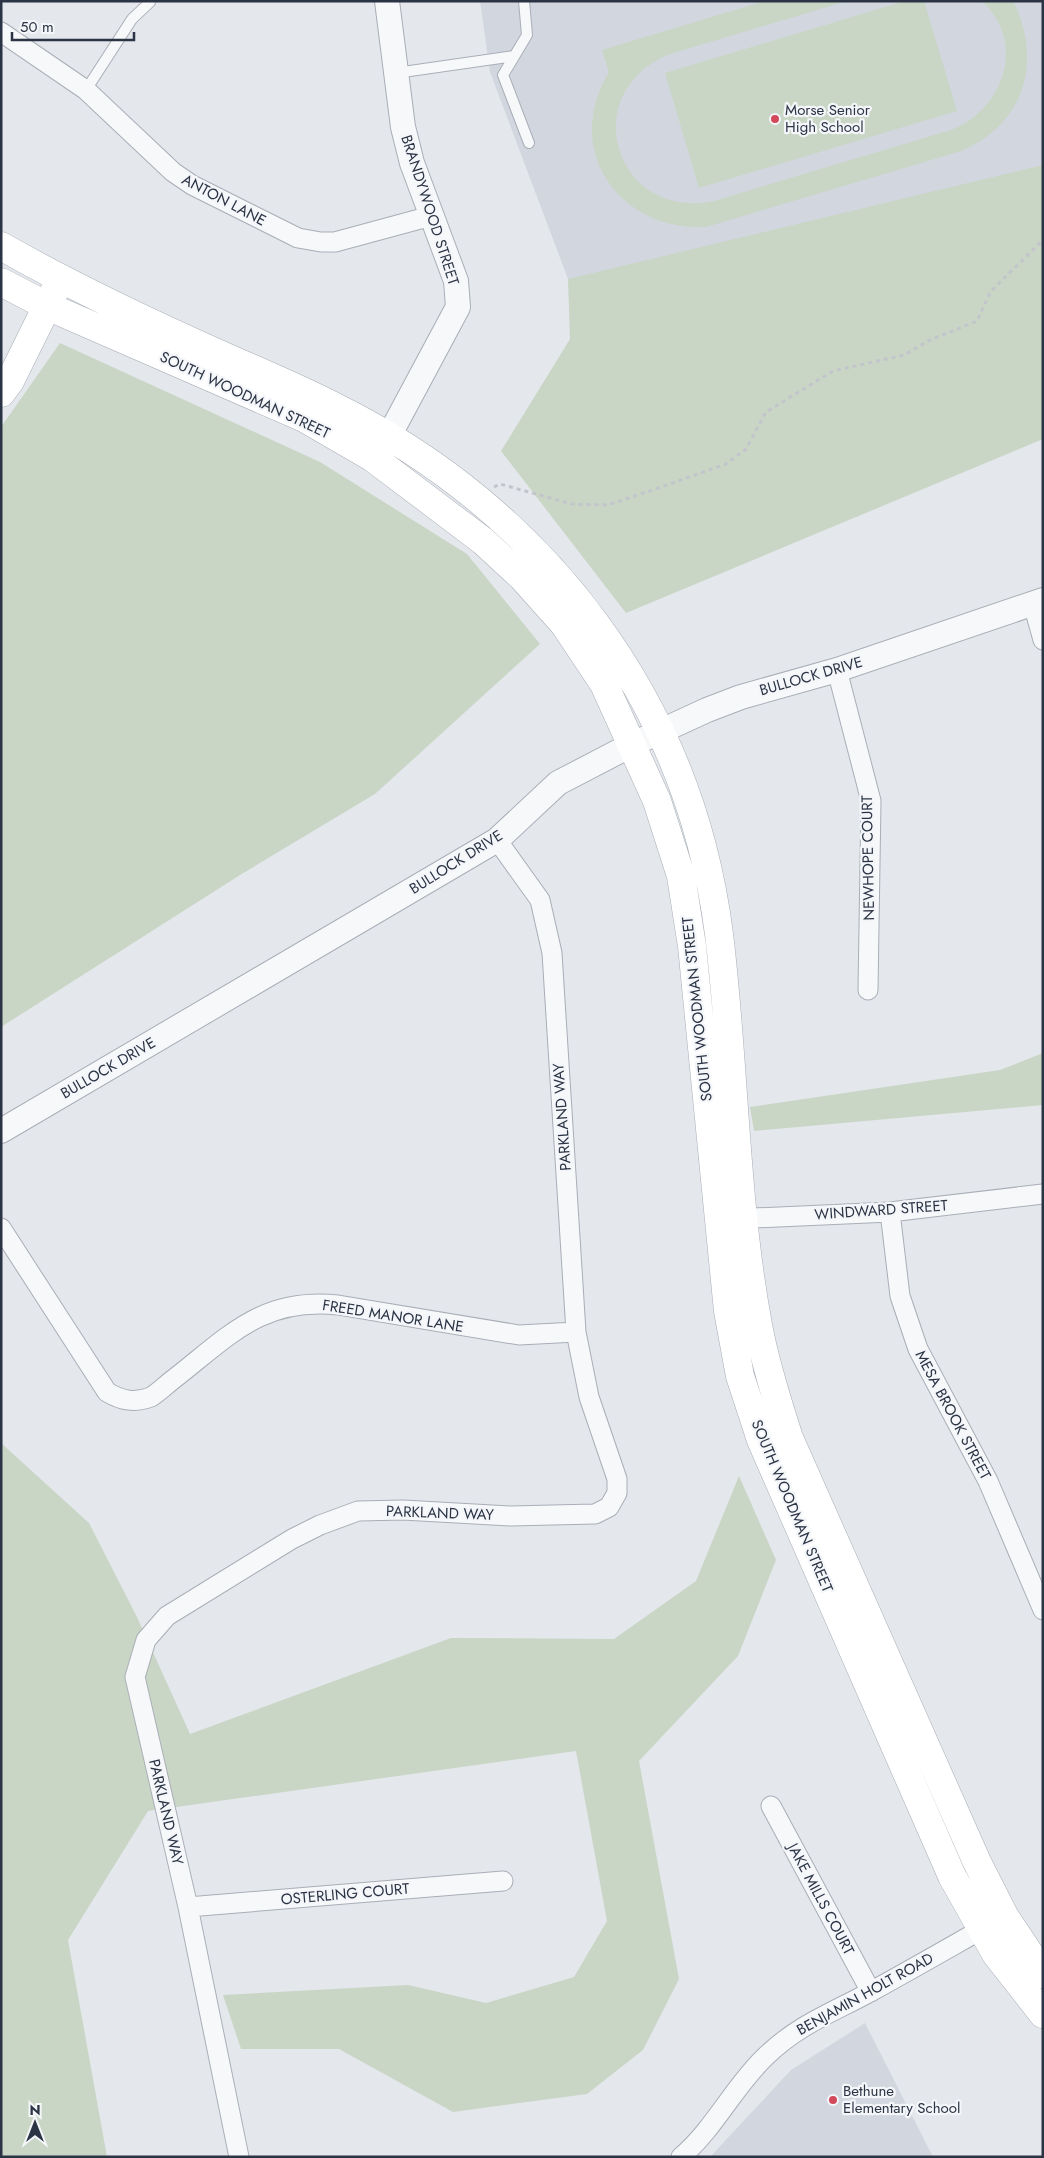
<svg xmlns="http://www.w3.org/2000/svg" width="1044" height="2158" viewBox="0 0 1044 2158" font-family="Jost,sans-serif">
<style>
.built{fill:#d2d6de}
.green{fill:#c9d6c5}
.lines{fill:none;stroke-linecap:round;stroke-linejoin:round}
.service-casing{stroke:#a9aeb7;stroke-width:12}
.minor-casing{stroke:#a9aeb7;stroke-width:21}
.tertiary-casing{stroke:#a9aeb7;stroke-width:26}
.secondary-casing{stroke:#a9aeb7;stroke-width:29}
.path{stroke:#c2c5cb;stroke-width:3;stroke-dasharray:4 4;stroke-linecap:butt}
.service{stroke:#f7f8fa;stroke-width:10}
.minor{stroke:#f7f8fa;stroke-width:19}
.tertiary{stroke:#f7f8fa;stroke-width:24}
.secondary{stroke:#fff;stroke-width:28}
.poi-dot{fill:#d1495b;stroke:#f4f6f9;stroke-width:2}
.labels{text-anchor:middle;stroke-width:4.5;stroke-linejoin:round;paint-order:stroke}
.poi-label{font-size:15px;fill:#2b3445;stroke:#f4f6f9;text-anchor:start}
.street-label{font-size:15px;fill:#2b3445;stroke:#f4f6f9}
</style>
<rect width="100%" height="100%" fill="#e4e7ec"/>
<path class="built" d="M480 1H1043V165L667 261 568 279 490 72Z
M865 2023 933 2157H710L791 2070Z"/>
<path class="green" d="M765 1H847L670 54C575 92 615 222 714 201L951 130C1004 109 1027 43 982 1H1013C1044 63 1023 127 958 152L706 227C618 231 562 149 609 72L602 50Z
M905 1H924L957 111 699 188 665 73Z
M1043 165V439L626 613 501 451 570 339 568 279Z
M60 343 320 462 467 554 540 644 375 794 240 875 1 1027V427Z
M1043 1053V1105L754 1131 750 1107 1000 1070Z
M1 1443 89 1523 137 1617 190 1734 451 1638 614 1639 696 1581 739 1476 776 1560 738 1656 639 1761 679 1979 643 2050 587 2094 453 2112 339 2049H241L223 1995 408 1985 486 2003 574 1977 607 1921 576 1751 148 1811 68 1940 107 2157H1Z"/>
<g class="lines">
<g class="service-casing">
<path id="service" d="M524 1 527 35 503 75 529 143
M396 73 514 56
M86 90 132 19 150 2"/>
</g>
<g class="minor-casing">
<path id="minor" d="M1 32 86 90 173 172 192 185 298 238 321 242H335L431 216
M1033 604 1043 640
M837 670 871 801 868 990
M890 1212 900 1296 918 1349 988 1481 1043 1610
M732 1219 890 1212 1043 1194
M1 1228 107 1392C122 1401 135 1403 151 1397 160 1391 167 1384 175 1378 230 1335 263 1297 338 1305L519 1335 576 1332
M771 1806 871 1992
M188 1907 503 1881
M239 2157 188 1907 135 1677 146 1640 167 1616 292 1539 320 1525 358 1511 403 1510 510 1516 595 1514 609 1507 617 1493V1479L589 1397 576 1332 552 953 540 900 497 840
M681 2157C715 2128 734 2086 766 2056 799 2024 834 2012 872 1991 912 1969 952 1946 991 1924"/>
</g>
<g class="tertiary-casing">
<path id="tertiary" d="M378 451 389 436 458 307 456 281 412 163 403 127 387 1
M1 1131 497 840 558 783 633 744 707 710 741 697 837 670 1043 600"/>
</g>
<g class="secondary-casing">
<path id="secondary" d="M1 246C71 286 145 321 219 354 257 371 296 387 333 406 544 510 689 700 719 934 735 1064 734 1196 758 1325 765 1363 777 1401 789 1438L977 1862 1005 1917 1043 1974
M1 282 47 306 304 418 373 458 483 541 522 577 564 624 604 684 657 801 681 876 692 946 728 1311 740 1376 761 1440 952 1876 996 1954 1043 2014
M1 393 10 381 55 290"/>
</g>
<path class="path" d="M494 487 500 484 572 504 608 505 667 485 726 464 746 449 766 412 833 371 904 355 930 340 977 321 991 291 1043 240"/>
<use href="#service" class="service"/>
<use href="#minor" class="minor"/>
<use href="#tertiary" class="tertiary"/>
<use href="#secondary" class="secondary"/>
</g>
<g class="poi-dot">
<circle cx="775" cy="119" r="5"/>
<circle cx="833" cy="2100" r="5"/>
</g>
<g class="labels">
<g class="poi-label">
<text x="785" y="115">Morse Senior<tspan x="785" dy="17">High School</tspan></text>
<text x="843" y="2096">Bethune<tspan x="843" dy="17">Elementary School</tspan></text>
</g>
<g class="street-label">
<text transform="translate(224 200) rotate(28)" y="5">ANTON LANE</text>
<text transform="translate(430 210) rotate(72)" y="5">BRANDYWOOD STREET</text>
<text transform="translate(245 395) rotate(25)" y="5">SOUTH WOODMAN STREET</text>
<text transform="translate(811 676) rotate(-16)" y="5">BULLOCK DRIVE</text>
<text transform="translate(868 858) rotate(-91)" y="5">NEWHOPE COURT</text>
<text transform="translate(456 862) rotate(-32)" y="5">BULLOCK DRIVE</text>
<text transform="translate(697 1009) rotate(-96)" y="5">SOUTH WOODMAN STREET</text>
<text transform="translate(108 1068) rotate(-30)" y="5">BULLOCK DRIVE</text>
<text transform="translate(562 1117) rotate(-94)" y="5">PARKLAND WAY</text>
<text transform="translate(881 1210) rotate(-4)" y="5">WINDWARD STREET</text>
<text transform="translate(393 1316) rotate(9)" y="5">FREED MANOR LANE</text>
<text transform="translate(953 1415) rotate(62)" y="5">MESA BROOK STREET</text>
<text transform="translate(792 1506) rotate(67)" y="5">SOUTH WOODMAN STREET</text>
<text transform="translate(440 1513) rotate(2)" y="5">PARKLAND WAY</text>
<text transform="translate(166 1812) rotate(77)" y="5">PARKLAND WAY</text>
<text transform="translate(345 1894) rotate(-5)" y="5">OSTERLING COURT</text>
<text transform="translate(821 1899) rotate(62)" y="5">JAKE MILLS COURT</text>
<text transform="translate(865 1994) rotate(-29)" y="5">BENJAMIN HOLT ROAD</text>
</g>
</g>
<rect width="1044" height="2158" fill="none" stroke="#2b3445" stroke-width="5"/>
<g transform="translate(35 2123)" stroke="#f4f6f9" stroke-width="4" paint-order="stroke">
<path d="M0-4L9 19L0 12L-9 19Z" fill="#2b3445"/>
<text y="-8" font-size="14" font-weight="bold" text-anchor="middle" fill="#2b3445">N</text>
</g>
<path d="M12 32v8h122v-8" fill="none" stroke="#2b3445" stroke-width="2.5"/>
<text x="20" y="32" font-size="15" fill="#2b3445" stroke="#f4f6f9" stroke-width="4" paint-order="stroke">50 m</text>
</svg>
